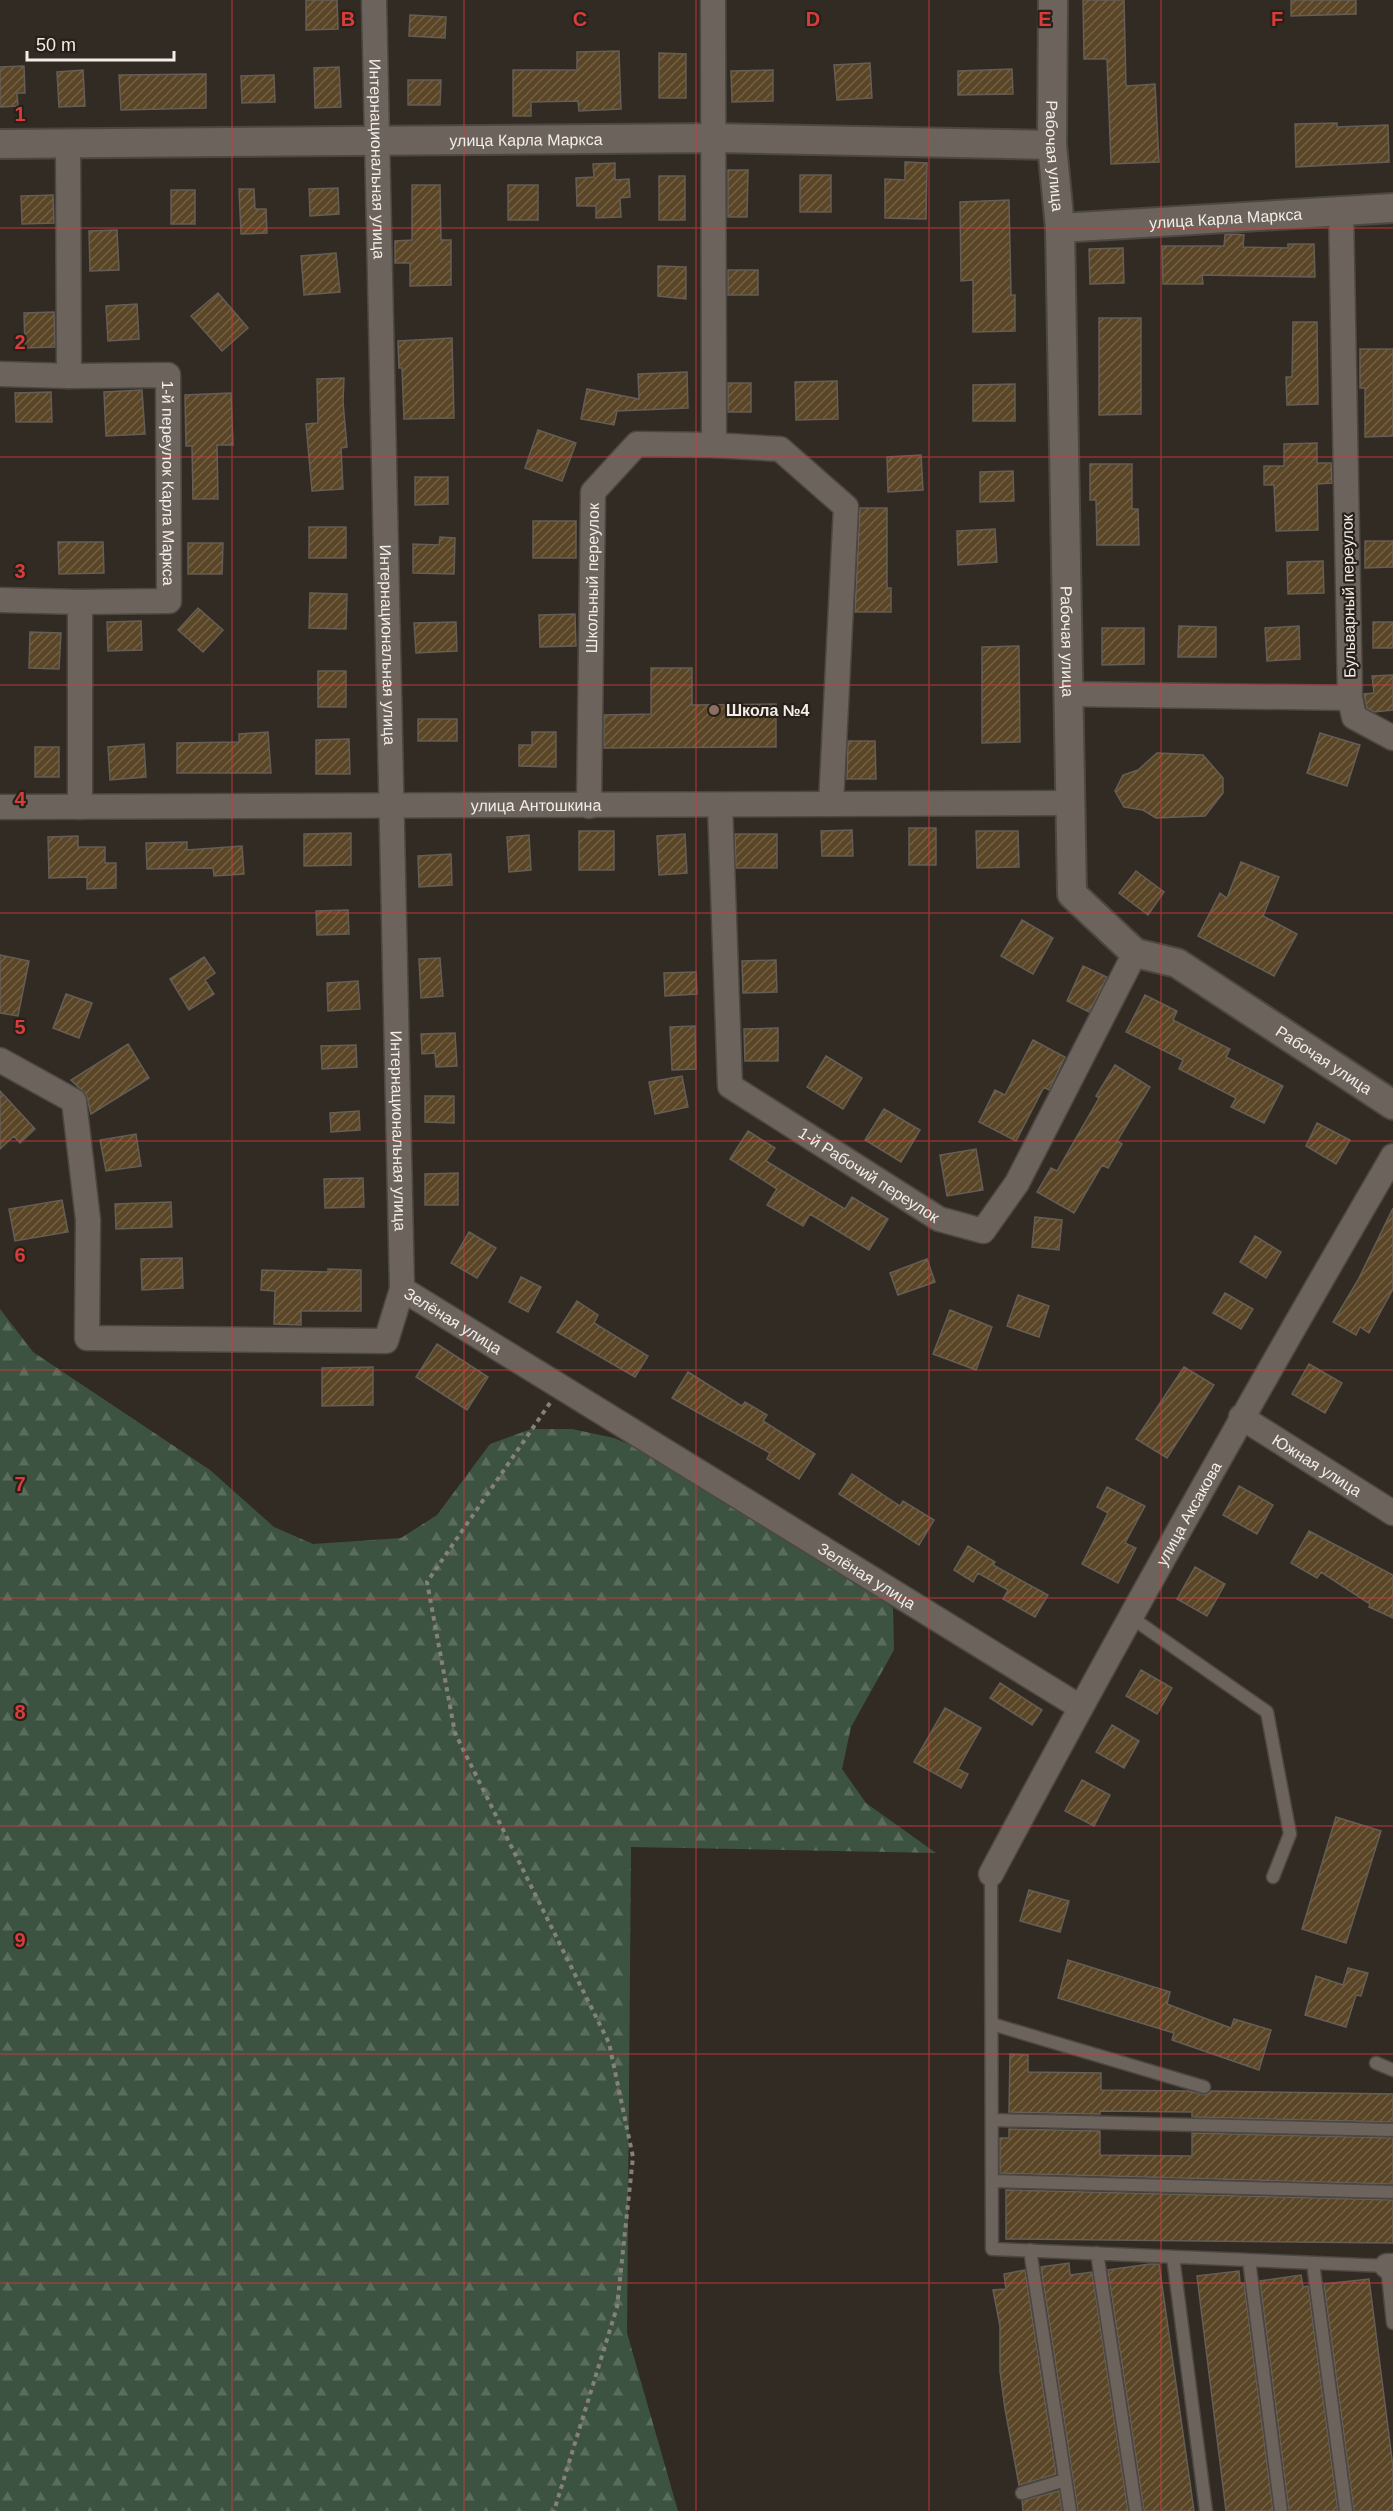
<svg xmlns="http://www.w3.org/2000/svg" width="1393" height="2511" viewBox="0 0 1393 2511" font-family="Helvetica,sans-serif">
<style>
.forest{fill:url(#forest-firs)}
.building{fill:url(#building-hatch);stroke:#645e56;stroke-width:1.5}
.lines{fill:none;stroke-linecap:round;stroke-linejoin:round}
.service-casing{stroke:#4d4742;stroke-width:15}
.minor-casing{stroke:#4d4742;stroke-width:27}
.tertiary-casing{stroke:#4d4742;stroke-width:32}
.path{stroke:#86807a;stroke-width:4;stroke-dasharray:4.5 4.5;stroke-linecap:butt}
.service{stroke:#6b635c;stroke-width:12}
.minor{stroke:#6b635c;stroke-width:24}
.tertiary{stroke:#6b635c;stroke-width:28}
.grid{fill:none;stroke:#d93c3b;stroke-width:1.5;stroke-opacity:0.55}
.education-dot{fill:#8d6e63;stroke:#27211a;stroke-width:2}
.labels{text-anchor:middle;stroke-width:4.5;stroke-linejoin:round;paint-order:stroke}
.street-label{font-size:16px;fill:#f2ede9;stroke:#27211a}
.poi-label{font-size:16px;font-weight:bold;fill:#f2ede9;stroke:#27211a;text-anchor:start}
.grid-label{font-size:20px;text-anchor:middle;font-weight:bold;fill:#d93c3b;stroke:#27211a;stroke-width:4.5;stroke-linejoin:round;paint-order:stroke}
</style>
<defs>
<pattern id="forest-firs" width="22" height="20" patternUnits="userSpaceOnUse" patternTransform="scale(1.5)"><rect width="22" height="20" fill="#3d5341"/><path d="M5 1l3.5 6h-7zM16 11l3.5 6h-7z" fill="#5a6c5c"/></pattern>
<pattern id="building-hatch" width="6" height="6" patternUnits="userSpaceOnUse" patternTransform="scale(1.5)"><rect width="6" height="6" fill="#5a4626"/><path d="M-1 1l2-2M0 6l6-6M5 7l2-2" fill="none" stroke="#726146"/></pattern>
</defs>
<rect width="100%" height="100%" fill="#312b24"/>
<path class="forest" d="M0 1309 33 1352 210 1470 274 1527 313 1544 401 1538 437 1515 490 1444 531 1429H572L614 1438 694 1472 893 1608 894 1650 851 1727 842 1769 866 1803 936 1853 631 1847 627 2333 678 2511H0Z"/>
<path class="building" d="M306 0H337L338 29 306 30Z
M1083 0H1124L1126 86 1155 84 1159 162 1111 164 1107 59H1084Z
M1291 0H1356V14L1291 16Z
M410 15 446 17 445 38 409 36Z
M619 51 621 109 579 111 578 101 531 102V116H513V70H577V52Z
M659 53 686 54V98H659Z
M870 63 872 98 837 100 834 65Z
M24 66 25 93H17L18 106 0 107V67Z
M339 67 341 107 315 108 314 68Z
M1012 69 1013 94 958 95V71Z
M83 70 85 106 59 107 57 72Z
M773 70V101L732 102 731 71Z
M206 74V108L121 110 119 75Z
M274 75 275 102 242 103 241 76Z
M408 80H441L440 105H408Z
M1337 123V127L1388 125 1389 162 1296 167 1295 124Z
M905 162 927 163 926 219 885 218V179L905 180Z
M615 163V180L629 179 630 197 620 198 621 217 596 218V206H577L576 178 594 177 593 164Z
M728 170H748L747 217H728Z
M800 175H831V212H800Z
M659 176H685V220H659Z
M412 185H440L441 240H451V285L410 286V263H395V241L412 240Z
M508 185H538V220H508Z
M338 188 339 214 310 216 309 189Z
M239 189H254L255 209H266L267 233 241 234Z
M171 190H195V224H171Z
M53 195 54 223 22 224 21 196Z
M1009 200 1011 295H1015V331L973 332V280L961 281 960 202Z
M117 230 119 270 90 271 89 231Z
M1232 234 1244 235 1243 247 1288 248V244H1314L1315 277 1202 275 1203 284H1163L1162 246H1224L1225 235Z
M1123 248 1124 283 1090 284 1089 249Z
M336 253 340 292 304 295 301 256Z
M658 266 686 267V299L658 296Z
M728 270H758V295H728Z
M218 293 248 328 222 351 191 316Z
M137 304 139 339 108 341 106 306Z
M54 312 55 347 25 348 24 313Z
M1099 318H1141V414L1099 415Z
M1293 322H1317L1318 404 1287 405 1286 377H1292Z
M452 338 454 418 404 419 402 368H399L398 341Z
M1360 349H1393V436L1365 437V388H1360Z
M687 372 688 408 617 411 614 425 581 419 587 389 639 399 638 374Z
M344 378 343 402 347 447 341 448 343 489 312 491 306 424 318 423 317 379Z
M837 381 838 419 796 420 795 382Z
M728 383H751V412H728Z
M1015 384V421H973V385Z
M142 390 145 434 106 436 104 392Z
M51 392 52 422H16L15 393Z
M231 393 233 445H217L218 499H193L192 446H186L185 395Z
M538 430 576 443 562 481 525 468Z
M1317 443V463H1331L1332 483 1317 484 1318 530 1276 531 1274 485H1264V466H1284V444Z
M921 455 923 490 888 492 887 457Z
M1090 464H1132V509H1138L1139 545H1097L1096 500H1090Z
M1013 471 1014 501 980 502V472Z
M415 477H448V504L415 505Z
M860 508H887V588H891V612H855Z
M533 521H576V558H533Z
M309 527H346V558H309Z
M995 529 997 562 958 565 957 531Z
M440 537 455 538 454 574 413 573V544L439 545Z
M1365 541H1393V567L1365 568Z
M58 542H103L104 573 59 574Z
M188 543H223L222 574H188Z
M1323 561 1324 593 1288 594 1287 562Z
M310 593 347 594 346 629 309 628Z
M198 608 223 630 203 652 178 630Z
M575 614 576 646 540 647 539 615Z
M141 621 142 650 108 651 107 622Z
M456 622 457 651 416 653 414 623Z
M1373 622H1393V648H1373Z
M1179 626 1216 627V657H1178Z
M1299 626 1300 659 1267 661 1265 628Z
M1102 628H1144V664L1102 665Z
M30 632 61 633 59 669 29 668Z
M1019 646 1020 742 982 743V647Z
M651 668H692V705L776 704V747L604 748V715L651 714Z
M318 671H346V707H318Z
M1393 675V710L1374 712 1367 708 1364 694 1374 693 1372 676Z
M418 719H457V741H418Z
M268 732 271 773H177V743L239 742V734Z
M532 732H556V767L519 766V745H532Z
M1320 733 1360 745 1347 786 1307 773Z
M349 739 350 774H316V740Z
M848 741H875L876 779H847Z
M144 744 146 777 110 780 108 747Z
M35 747H59V777H35Z
M1157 753 1203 755 1223 778V793L1205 816 1156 818 1143 810 1124 807 1115 791 1123 775 1138 770Z
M909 828H936V865H909Z
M852 830 853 856H822L821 831Z
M579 831H614V870H579Z
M976 831H1018L1019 867 977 868Z
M351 833V865L304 866V834Z
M685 834 687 873 659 875 657 836Z
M735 834H777V868H736Z
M529 835 531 870 509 872 507 837Z
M78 836V847H105V863H116V888L87 889V877L49 878 48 837Z
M187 842V850L242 846 244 874 214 876 213 868 147 869 146 843Z
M451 854 452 885 419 887 418 856Z
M1241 862 1279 877 1263 916 1297 934 1274 976 1198 936 1220 893 1227 898Z
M1136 871 1164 892 1148 915 1119 893Z
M348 910 349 934 317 935 316 911Z
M1022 920 1053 938 1033 974 1001 956Z
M0 955 29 961 18 1016 0 1013Z
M204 957 215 973 205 980 214 994 189 1010 170 979Z
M440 958 443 996 421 998 419 959Z
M776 960 777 992 743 993 742 961Z
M1083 966 1107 977 1089 1012 1067 1001Z
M696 972 697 994 665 996 664 973Z
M358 981 360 1009 328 1011 327 983Z
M66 994 92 1003 79 1038 53 1028Z
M1145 995 1177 1011 1173 1020 1230 1049 1226 1057 1283 1086 1264 1123 1231 1107 1236 1098 1179 1069 1183 1060 1126 1032Z
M695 1026 696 1069 672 1070 670 1027Z
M778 1028V1061H745L744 1029Z
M455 1033 457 1066 436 1067 435 1053 422 1054 421 1034Z
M1033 1040 1065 1057 1049 1090 1044 1087 1016 1141 979 1122 995 1090 1005 1095Z
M128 1044 149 1078 91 1114 86 1094 71 1080Z
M356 1045 357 1067 322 1069 321 1046Z
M826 1056 862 1078 843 1109 807 1087Z
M1115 1065 1150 1087 1117 1141 1122 1144 1108 1168 1102 1165 1074 1213 1037 1192 1051 1168 1057 1171 1099 1098 1096 1096Z
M682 1076 688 1107 655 1114 649 1082Z
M0 1091 35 1129 20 1143 14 1136 0 1149Z
M425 1096H454V1123L425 1122Z
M884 1109 920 1130 901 1162 865 1140Z
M359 1111 360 1130 331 1132 330 1113Z
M1317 1123 1350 1140 1336 1164 1306 1146Z
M748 1131 775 1148 766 1161 845 1209 852 1197 888 1219 869 1250 810 1214 803 1226 767 1205 777 1189 730 1159Z
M136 1134 141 1166 106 1171 100 1140Z
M976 1149 983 1190 947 1196 940 1155Z
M458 1173V1205H425V1174Z
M363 1178 364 1207 325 1208 324 1179Z
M62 1200 68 1232 15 1241 9 1209Z
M171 1202 172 1227 116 1229 115 1204Z
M1393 1208V1289L1369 1333 1360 1327 1356 1335 1333 1322 1358 1280Z
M1035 1217 1062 1220 1059 1250 1032 1247Z
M469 1232 496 1248 477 1278 451 1263Z
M1255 1236 1281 1252 1266 1278 1240 1262Z
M182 1258 183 1288 142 1290 141 1259Z
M927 1259 935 1282 898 1295 890 1273Z
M328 1269 361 1270V1311H301V1325L274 1324 275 1291 261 1290 262 1270 328 1272Z
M521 1277 541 1287 528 1312 509 1302Z
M1225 1293 1253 1309 1241 1329 1213 1313Z
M1018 1295 1049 1306 1039 1337 1007 1326Z
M577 1301 598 1315 594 1323 648 1356 635 1377 557 1332Z
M950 1310 992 1327 976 1370 933 1354Z
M437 1344 488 1377 467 1410 416 1377Z
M1309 1364 1342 1383 1325 1413 1292 1394Z
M373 1367V1405L322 1406V1368Z
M1184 1367 1214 1385 1167 1458 1136 1439Z
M688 1372 742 1406 745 1402 767 1415 763 1421 815 1454 799 1479 767 1459 770 1453 672 1398Z
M852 1474 900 1506 903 1501 934 1520 919 1545 839 1494Z
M1239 1486 1273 1505 1257 1534 1223 1515Z
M1107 1487 1145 1506 1125 1543 1136 1548 1118 1583 1082 1564 1108 1513 1097 1507Z
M1309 1531 1393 1575V1618L1369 1607 1370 1604 1321 1572 1317 1578 1291 1563Z
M968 1546 995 1562 993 1565 1048 1595 1035 1617 1003 1599 1008 1590 978 1573 973 1582 954 1570Z
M1195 1567 1225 1584 1207 1616 1177 1599Z
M1141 1670 1172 1688 1157 1714 1126 1696Z
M1000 1683 1042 1710 1032 1725 990 1698Z
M945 1708 981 1728 958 1769 968 1774 961 1788 914 1762Z
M1112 1725 1139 1741 1124 1768 1096 1752Z
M1082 1780 1110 1795 1094 1826 1065 1811Z
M1336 1817 1381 1831 1346 1943 1302 1929Z
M1029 1890 1069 1901 1060 1932 1020 1921Z
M1068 1960 1170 1992 1167 2004 1231 2028 1234 2019 1271 2030 1259 2070 1172 2040 1174 2033 1058 1998Z
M1348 1968 1368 1973 1361 1996 1356 1995 1346 2027 1305 2015 1316 1976 1343 1985Z
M1010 2054 1028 2055V2072L1101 2073V2090L1188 2091 1205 2095 1211 2091 1393 2094V2122L1192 2117V2112L1100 2111V2114L1009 2112Z
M1009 2129 1100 2131V2155L1192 2156V2133L1393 2138V2184L1000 2173V2138H1009Z
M1006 2190 1393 2200V2243L1006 2239Z
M1069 2263 1070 2275 1092 2272 1128 2511H1078L1041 2267Z
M1150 2264H1159L1194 2511H1144L1108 2270Z
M1025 2270 1056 2474 1019 2485 1005 2409 1000 2371V2326L993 2290 1006 2289 1004 2274Z
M1239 2271 1240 2283H1244L1273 2511H1226L1197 2276Z
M1301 2275 1303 2287 1308 2286 1338 2511H1289L1260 2281Z
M1369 2279 1393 2467V2511H1354L1324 2284Z
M1059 2491 1062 2511H1023L1022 2501Z"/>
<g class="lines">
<g class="service-casing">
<path id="service" d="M1132 1618 1267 1712 1290 1834 1273 1877
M991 1874 992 2249 1387 2266 1393 2323
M992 2024 1204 2087
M1376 2063 1393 2070
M992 2120 1393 2130
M992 2181 1393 2192
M1030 2250 1070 2511
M1097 2253 1136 2511
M1173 2257 1206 2511
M1249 2260 1281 2511
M1313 2263 1346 2511
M1022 2493 1065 2480"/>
</g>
<g class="minor-casing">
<g id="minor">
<path id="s1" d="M374 0 402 1289"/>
<path d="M713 0 714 445 780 449 846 507 831 804"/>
<path id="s2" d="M68 145 69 376 168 375 169 601 80 602V807"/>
<path d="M0 374 69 376"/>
<path d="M0 600 80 602"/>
<path d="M1067 694 1350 698 1341 209"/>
<path d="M1350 698 1354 717 1393 738"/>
<path id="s3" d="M720 805 730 1086 939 1219 983 1231 1017 1183 1135 953"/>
<path id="s4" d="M589 806 593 492 637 444 714 445"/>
<path id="s5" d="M0 807 1070 803"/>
<path id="s6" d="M0 1060 74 1101 88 1220 87 1338 386 1341 402 1289 1080 1707"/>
<path id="s7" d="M1241 1417 1393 1513"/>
<path id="s8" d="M991 1874C1120 1632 1255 1393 1393 1156"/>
<path d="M1387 2266H1393"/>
</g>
</g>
<g class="tertiary-casing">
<g id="tertiary">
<path id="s9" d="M1053 0 1052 145 1060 228 1072 894 1135 953 1177 963 1393 1105"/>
<path id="s10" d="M0 144 715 138 1052 145"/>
<path id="s11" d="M1060 228 1393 208"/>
</g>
</g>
<path class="path" d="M550 1403 427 1582 455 1733 609 2043 633 2157 617 2307 554 2511"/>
<use href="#service" class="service"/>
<use href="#minor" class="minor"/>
<use href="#tertiary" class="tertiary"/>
</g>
<path class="grid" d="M232 0V2511M464 0V2511M696 0V2511M929 0V2511M1161 0V2511M0 228H1393M0 457H1393M0 685H1393M0 913H1393M0 1141H1393M0 1370H1393M0 1598H1393M0 1826H1393M0 2054H1393M0 2283H1393"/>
<circle class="education-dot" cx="714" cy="710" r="6"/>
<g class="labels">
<g class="street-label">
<text dy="6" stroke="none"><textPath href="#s10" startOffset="526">улица Карла Маркса</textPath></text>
<text dy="6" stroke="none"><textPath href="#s9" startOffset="156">Рабочая улица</textPath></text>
<text dy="6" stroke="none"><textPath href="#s1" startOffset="159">Интернациональная улица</textPath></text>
<text dy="6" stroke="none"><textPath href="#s11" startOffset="166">улица Карла Маркса</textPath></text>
<text dy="6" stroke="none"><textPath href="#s2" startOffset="438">1-й переулок Карла Маркса</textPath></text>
<text dy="6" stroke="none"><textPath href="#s4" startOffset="228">Школьный переулок</textPath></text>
<text transform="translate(1348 596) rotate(-91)" y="6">Бульварный переулок</text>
<text dy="6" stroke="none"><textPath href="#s9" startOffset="642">Рабочая улица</textPath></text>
<text dy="6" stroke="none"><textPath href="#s1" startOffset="645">Интернациональная улица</textPath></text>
<text dy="6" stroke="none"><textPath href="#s5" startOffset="536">улица Антошкина</textPath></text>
<text dy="6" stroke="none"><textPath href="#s9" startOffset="1200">Рабочая улица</textPath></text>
<text dy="6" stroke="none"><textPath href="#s1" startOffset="1131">Интернациональная улица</textPath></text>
<text dy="6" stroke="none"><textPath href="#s3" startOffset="446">1-й Рабочий переулок</textPath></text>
<text dy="6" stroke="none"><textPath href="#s6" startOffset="736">Зелёная улица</textPath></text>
<text dy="6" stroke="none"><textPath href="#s7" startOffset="90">Южная улица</textPath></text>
<text dy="6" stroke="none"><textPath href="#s8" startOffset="411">улица Аксакова</textPath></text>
<text dy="6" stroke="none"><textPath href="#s6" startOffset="1222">Зелёная улица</textPath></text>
</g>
<g class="poi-label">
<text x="726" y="716">Школа №4</text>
</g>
</g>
<g class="grid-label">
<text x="348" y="26">B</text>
<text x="580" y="26">C</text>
<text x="813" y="26">D</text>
<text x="1045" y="26">E</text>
<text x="1277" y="26">F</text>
<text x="20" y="121">1</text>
<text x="20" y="349">2</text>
<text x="20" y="578">3</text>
<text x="20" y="806">4</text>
<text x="20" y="1034">5</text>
<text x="20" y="1262">6</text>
<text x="20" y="1491">7</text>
<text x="20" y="1719">8</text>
<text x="20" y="1947">9</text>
</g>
<path d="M27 51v9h147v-9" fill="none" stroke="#f2ede9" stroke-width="3"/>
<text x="36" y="51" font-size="18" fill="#f2ede9" stroke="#27211a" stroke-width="4.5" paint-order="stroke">50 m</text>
</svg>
